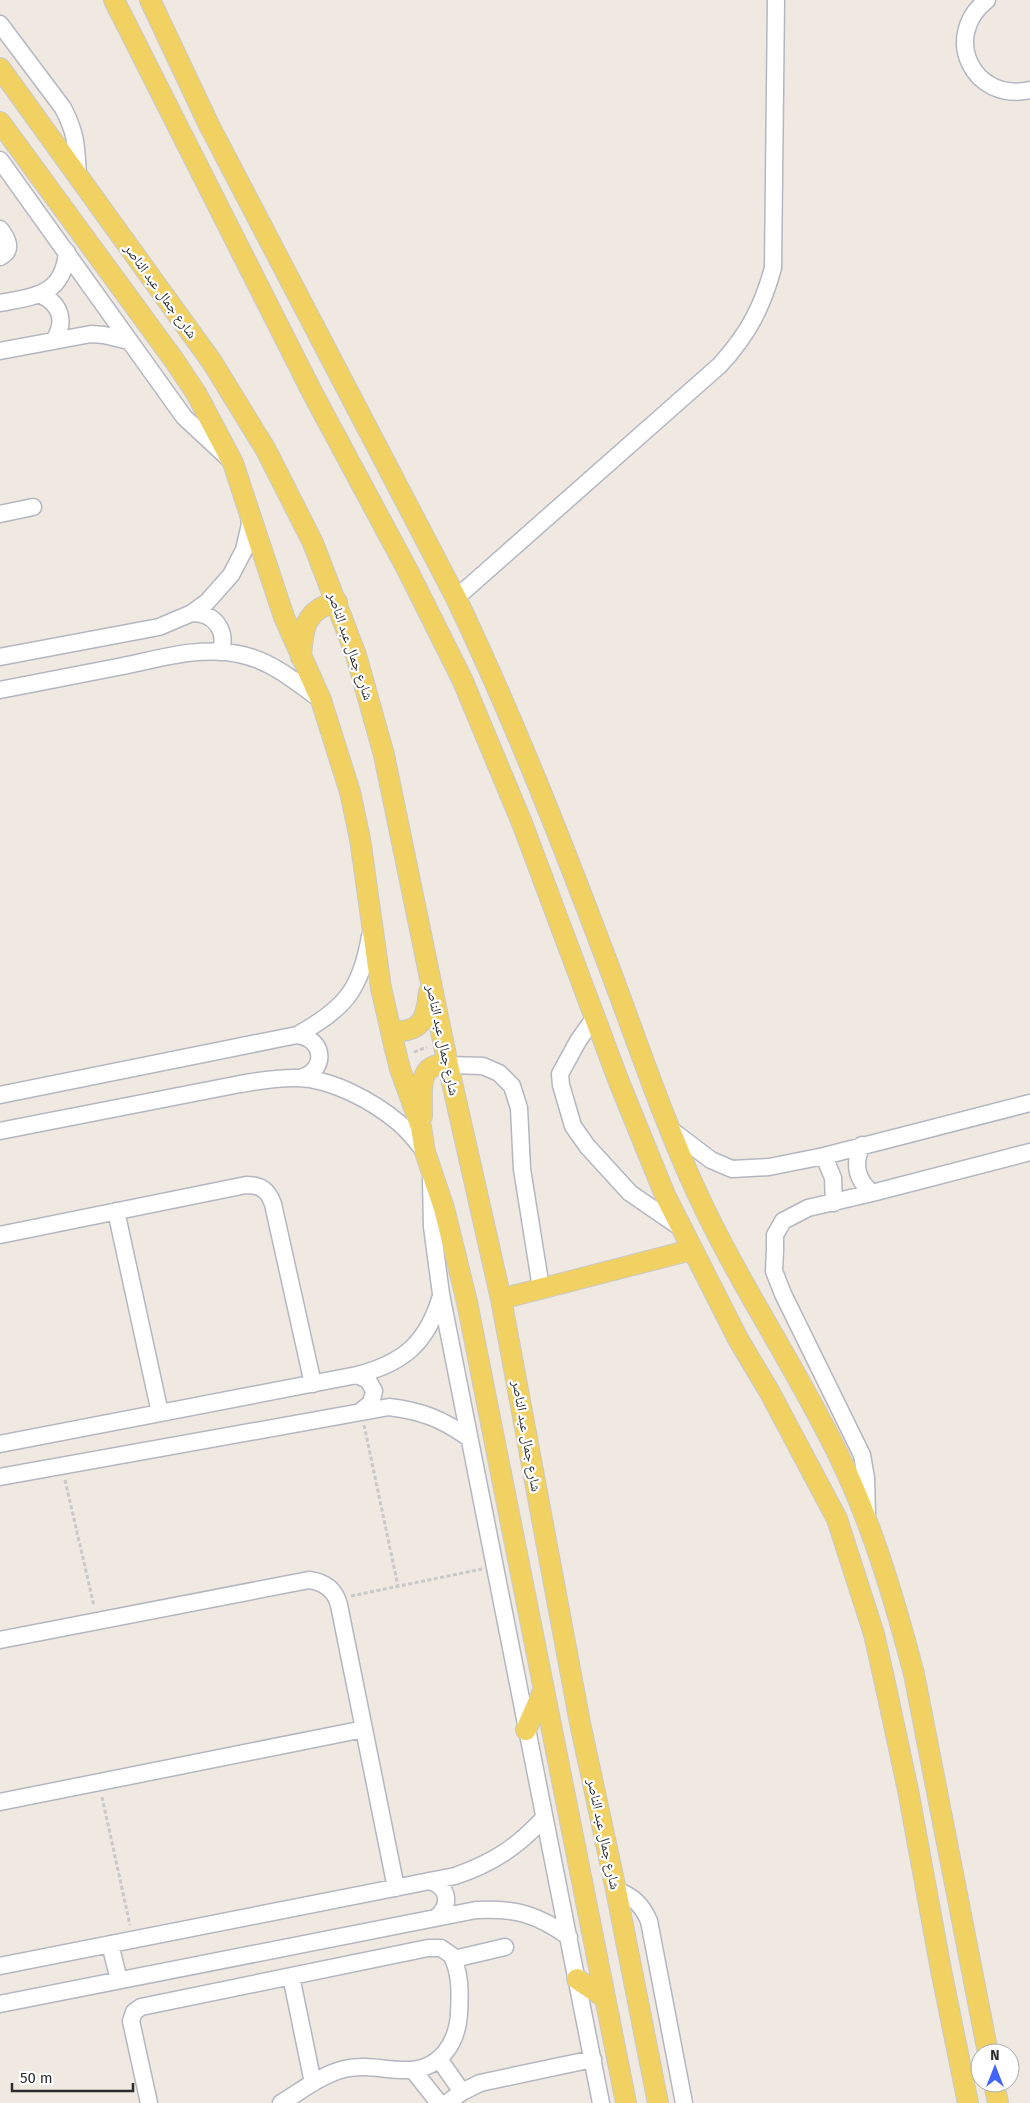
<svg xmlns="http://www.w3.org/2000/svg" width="1030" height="2103" viewBox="0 0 1030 2103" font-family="'Fira Sans','Noto Naskh Arabic',sans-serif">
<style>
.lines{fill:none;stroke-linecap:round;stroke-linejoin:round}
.minor-casing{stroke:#b4b7c1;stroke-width:19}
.major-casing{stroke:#c9c9c9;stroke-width:22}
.path{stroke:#c9c9c9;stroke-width:3;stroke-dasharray:4 2.5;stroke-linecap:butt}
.minor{stroke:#fff;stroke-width:16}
.major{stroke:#f2d163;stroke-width:20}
.labels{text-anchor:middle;stroke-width:4.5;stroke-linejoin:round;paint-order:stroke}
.street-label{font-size:14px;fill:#2e2e2e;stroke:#fff}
</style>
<rect width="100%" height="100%" fill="#efe9e1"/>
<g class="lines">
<g class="minor-casing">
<path id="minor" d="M987 0C941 36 973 103 1030 90
M0 24 63 108C77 135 76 146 78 176
M0 160 184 417 227 457
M0 229C7 238 14 250 0 257
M41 295C61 304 66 322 54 340
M0 303C36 296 63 295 67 252
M0 351 91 334 104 335 129 341
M0 514 33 507
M456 598 720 365C748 334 762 308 773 268L776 0
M192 613C215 613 227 630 221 652
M0 657 159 627 192 613 207 602 231 575 244 550 250 524 249 516
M0 690C41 682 82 674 123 666 161 658 204 645 243 655 273 662 296 682 321 700
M595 1017 578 1041 560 1074 561 1085 573 1126 587 1146 630 1193 681 1228
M297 1035C326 1039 327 1072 299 1078
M448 1065 483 1066 499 1073 512 1086 519 1108 522 1169 541 1288
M0 1095 297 1035C345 1009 361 989 370 936
M670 1129 711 1160 732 1169 769 1167 824 1156 1030 1103
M0 1131 240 1084C259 1081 278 1077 298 1078 332 1079 373 1101 399 1123 409 1131 417 1142 425 1152
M862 1145C853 1164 856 1179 872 1193
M824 1156 833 1178 834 1203
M431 1180 432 1227 441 1294 601 2103
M116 1211 160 1413
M0 1235 246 1185C261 1185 268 1190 273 1204L313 1384
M357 1375 368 1380 374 1391 371 1403 361 1411
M0 1444 357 1375C404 1363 427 1343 441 1296
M0 1477 389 1407C422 1411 442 1419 469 1438
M867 1514 866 1478 862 1455 783 1294 774 1271 775 1250V1235L783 1221 808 1208 872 1193 1030 1152
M0 1640 309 1580C324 1582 335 1589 339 1605L396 1888
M0 1802 364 1729
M429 1881C448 1886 452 1904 437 1917
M616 1890C633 1896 642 1905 649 1921L684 2103
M110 1944 119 1980
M454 1959 505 1947
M0 1966 455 1876C493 1863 517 1847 544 1818
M291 1976 313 2083
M0 2004 476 1910C515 1908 537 1914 569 1937
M439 2059 462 2092
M413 2070 439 2103
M149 2103 131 2021 134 2012 141 2007 428 1948H441L451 1955C461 1972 460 1995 459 2014 457 2045 438 2071 405 2070 383 2070 367 2064 344 2069 321 2075 301 2091 281 2103
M447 2103 462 2092 480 2083 593 2059"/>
</g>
<g class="major-casing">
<path id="major" d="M114 0 313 394 408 571 462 679 522 823 619 1082 665 1195 738 1339 769 1391 837 1519 874 1634 885 1683 908 1790 941 1970 968 2103
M150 0 209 125 456 598C511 713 558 832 603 951 634 1032 661 1115 697 1193 738 1282 794 1364 837 1452 872 1523 894 1598 914 1674L988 2053
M0 68 212 362 266 450 313 543 356 655 384 755 448 1065 501 1299 580 1723 616 1890 658 2103
M0 122 174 360 196 393 233 463 284 617 321 700 350 792 360 839 381 988 395 1049 400 1069 421 1127 425 1152 444 1208 467 1302 626 2103
M301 657C303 628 305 609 337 602
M391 1031C422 1033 426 1019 429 992
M422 1116C423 1094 415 1061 448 1065
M501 1299 691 1250
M526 1730 544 1689
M577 1979 605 1998
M994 2083 998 2103"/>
</g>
<path class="path" d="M414 1052 427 1047
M364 1425 398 1586
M65 1480 94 1606
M351 1596 482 1569
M102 1797 130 1925"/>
<use href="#minor" class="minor"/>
<use href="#major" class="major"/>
</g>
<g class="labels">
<g class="street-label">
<text transform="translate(161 291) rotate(54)" y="5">شارع جمال عبد الناصر</text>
<text transform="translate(351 646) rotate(71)" y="5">شارع جمال عبد الناصر</text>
<text transform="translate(443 1040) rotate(78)" y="5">شارع جمال عبد الناصر</text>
<text transform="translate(527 1436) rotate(80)" y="5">شارع جمال عبد الناصر</text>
<text transform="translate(604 1834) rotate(78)" y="5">شارع جمال عبد الناصر</text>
</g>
</g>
<g transform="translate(995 2068)"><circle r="24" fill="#ffffff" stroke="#ababab"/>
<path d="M0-4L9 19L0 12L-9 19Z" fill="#4264fb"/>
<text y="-8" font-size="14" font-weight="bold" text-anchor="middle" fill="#2e2e2e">N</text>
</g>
<path d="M12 2083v8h121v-8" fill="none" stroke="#2e2e2e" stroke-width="2.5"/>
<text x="20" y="2083" font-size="15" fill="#2e2e2e" stroke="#ffffff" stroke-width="4" paint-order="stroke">50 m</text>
</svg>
